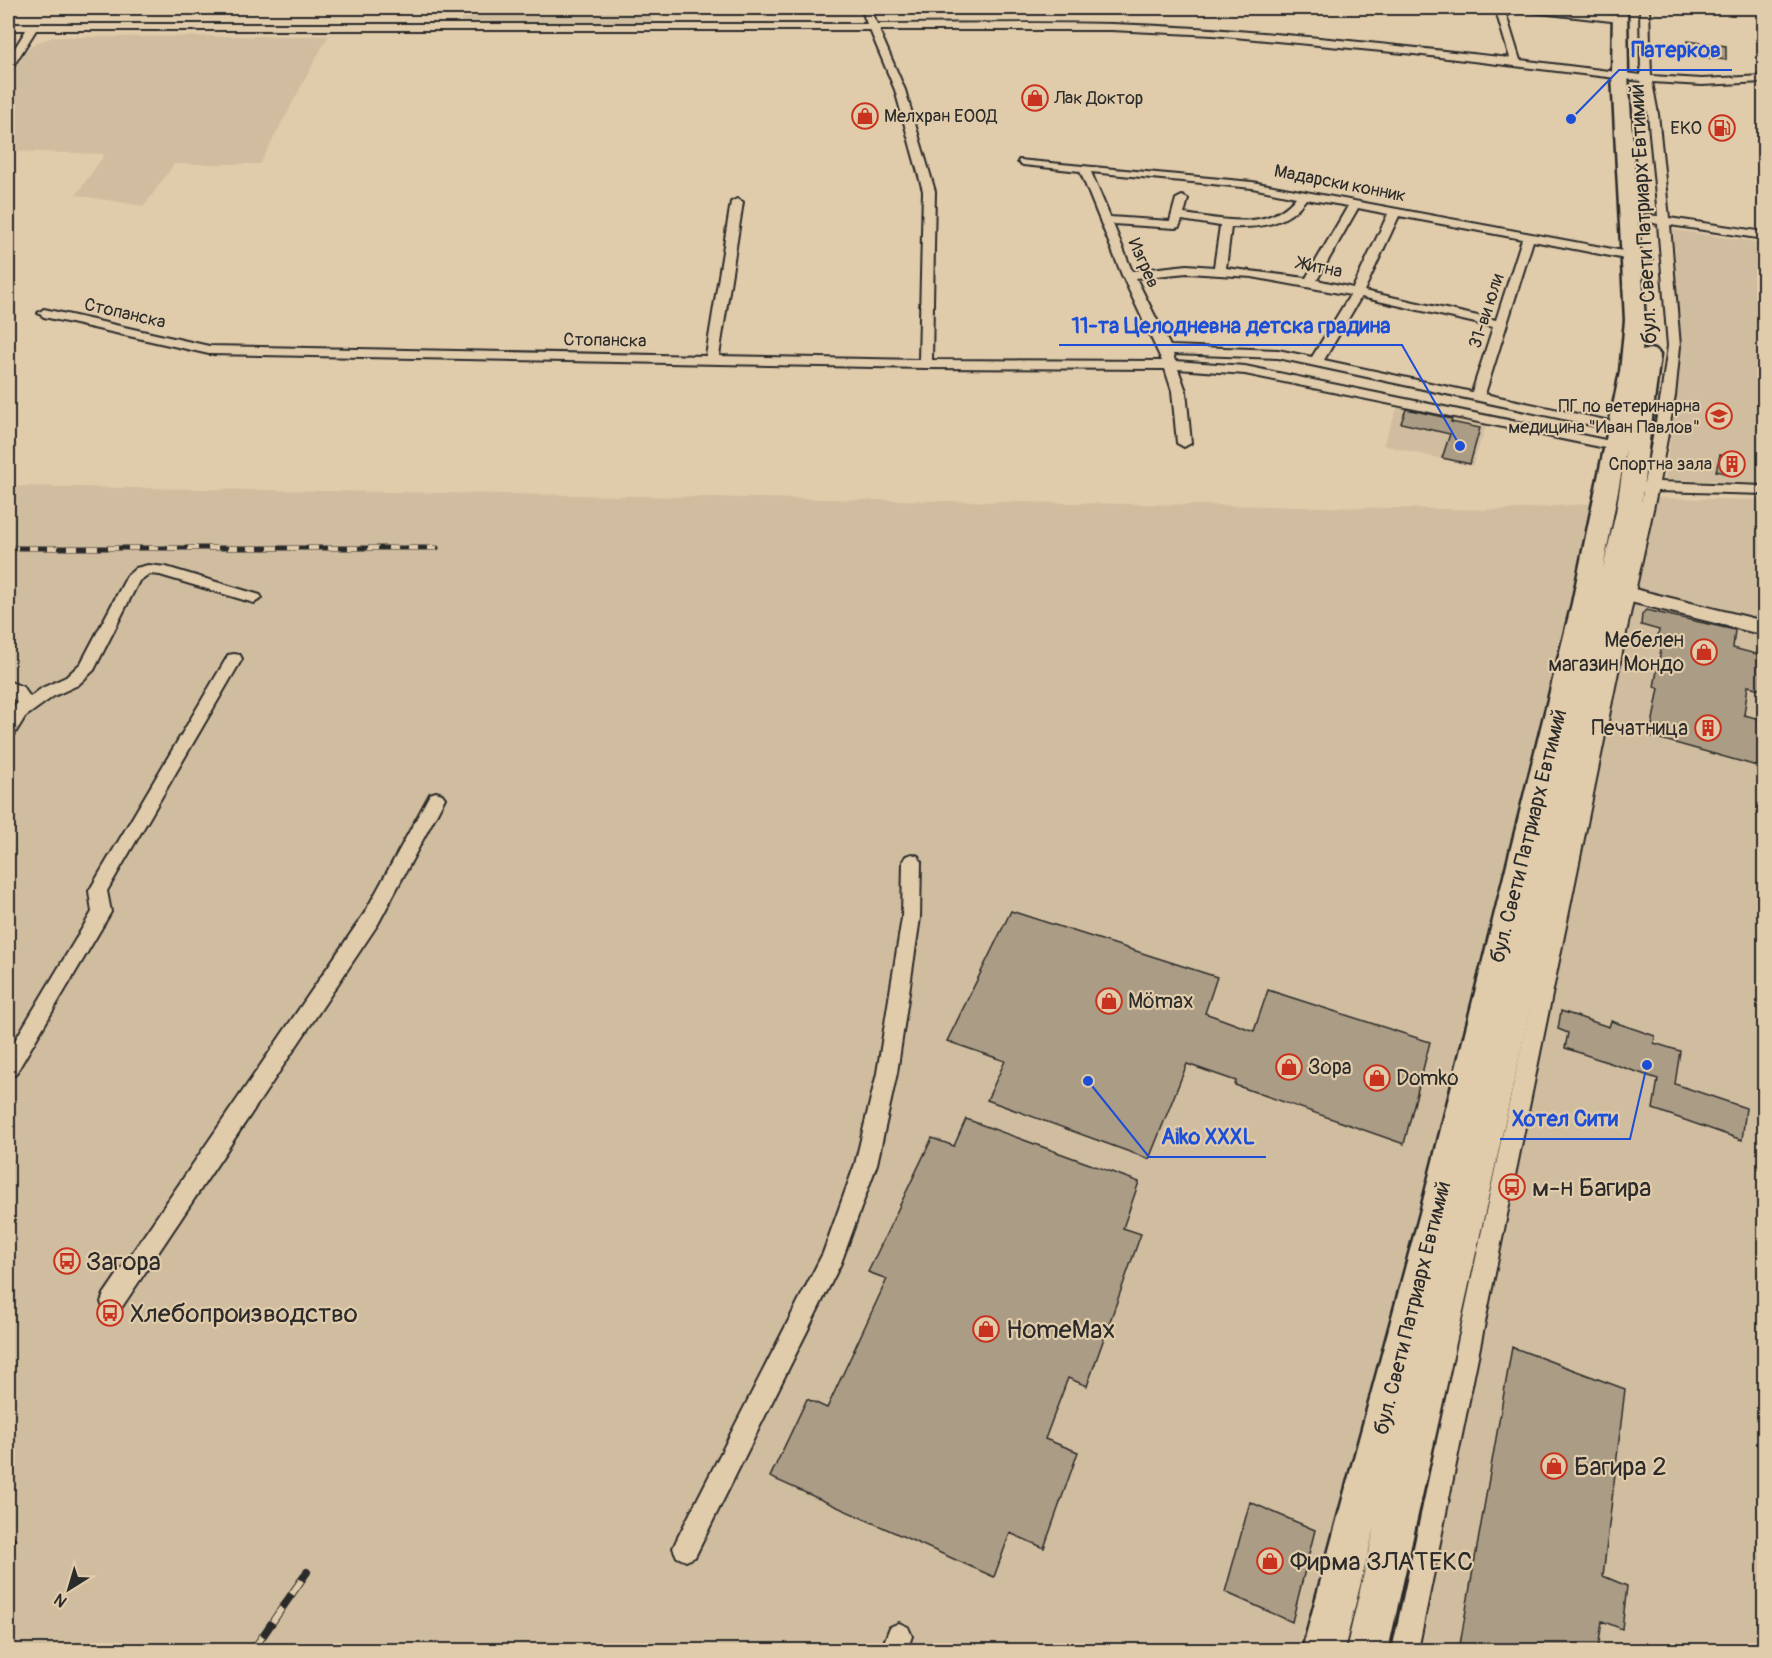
<svg xmlns="http://www.w3.org/2000/svg" width="1772" height="1658" viewBox="0 0 1772 1658" font-family="Pangolin,sans-serif">
<style>
.built{fill:#d0bd9f}
.building{fill:#ab9c85;stroke:#2b2b2b;stroke-width:1.5}
.lines{fill:none;stroke-linecap:round;stroke-linejoin:round}
.street-casing{stroke:#2b2b2b;stroke-width:4}
.secondary-casing{stroke:#2b2b2b;stroke-width:4}
.primary-casing{stroke:#2b2b2b;stroke-width:5}
.street{fill:#e0cbaa;fill-rule:evenodd}
.secondary{fill:#e0cbaa;fill-rule:evenodd}
.primary{fill:#e0cbaa;fill-rule:evenodd}
.rail-far1-casing{stroke:#2b2b2b;stroke-width:5}
.rail-casing{stroke:#2b2b2b;stroke-width:8}
.rail-far1{stroke:#e0cbaa;stroke-width:4;stroke-dasharray:10;stroke-linecap:butt}
.rail{stroke:#e0cbaa;stroke-width:6;stroke-dasharray:17;stroke-linecap:butt}
.labels{text-anchor:middle;stroke-width:4.5;stroke-linejoin:round;paint-order:stroke}
.far-poi-label{font-size:18px;fill:#2b2b2b;stroke:#e0cbaa;text-anchor:end}
.far-street-label{font-size:18px;fill:#2b2b2b;stroke:#e0cbaa}
.street-label{font-size:21px;fill:#2b2b2b;stroke:#e0cbaa}
.poi-label{font-size:21px;fill:#2b2b2b;stroke:#e0cbaa;text-anchor:start}
.near-poi-label{font-size:26px;fill:#2b2b2b;stroke:#e0cbaa;text-anchor:start}
.leader{fill:none;stroke:#1d4ed8;stroke-width:2}
.callout-dot{fill:#1d4ed8;stroke:#e0cbaa;stroke-width:2}
.callout-label{font-size:22px;text-anchor:middle;font-weight:bold;fill:#1d4ed8;stroke:#e0cbaa;stroke-width:4.5;stroke-linejoin:round;paint-order:stroke}
</style>
<rect width="100%" height="100%" fill="#e0cbaa"/>
<filter id="ink" filterUnits="userSpaceOnUse"><feTurbulence type="fractalNoise" baseFrequency=".0167" numOctaves="2"/><feDisplacementMap in="SourceGraphic" scale="12" xChannelSelector="R" yChannelSelector="G"/><feConvolveMatrix kernelMatrix="1 2 1 2 8 2 1 2 1" color-interpolation-filters="sRGB"/></filter>
<g filter="url(#ink)">
<path class="built" d="M467 8H653L651 24 459 25Z
M328 36 260 164H174L144 206 76 195 105 154 8 151V77L25 52 36 43 53 37Z
M1673 230 1764 243V484L1665 479 1681 352Z
M1399 404 1487 423 1472 466 1383 445Z
M8 486 1506 510 1662 498 1764 500V1650H8Z"/>
<path class="building" d="M1687 41 1726 46V60L1686 55Z
M1406 409 1452 419 1451 422 1480 428 1470 464 1442 458 1450 434 1401 423Z
M1720 455 1732 458 1729 474 1716 471Z
M1646 610 1735 630 1733 648 1764 656V690L1748 686 1744 715 1764 720V768L1650 736 1659 688 1654 687 1662 644 1657 643 1659 630 1641 625 1642 614Z
M1011 911 1217 977 1205 1013 1254 1031 1268 990 1430 1042 1404 1144 1235 1085 1236 1081 1187 1064 1149 1159 987 1100 1005 1061 947 1041Z
M1561 1011 1609 1027 1611 1021 1655 1036 1654 1043 1680 1051 1675 1084 1746 1108 1742 1140 1653 1109 1658 1079 1565 1048 1568 1033 1558 1029Z
M966 1119 1139 1182 1123 1228 1141 1234 1087 1386 1068 1378 1045 1439 1078 1452 1044 1548 1010 1533 994 1577 770 1477 807 1399 827 1408 887 1279 868 1272 932 1138 954 1146Z
M1512 1347 1625 1389 1603 1576 1627 1586 1622 1629 1602 1621 1598 1650H1459Z
M1250 1502 1315 1530 1292 1622 1225 1592Z"/>
<g class="lines">
<g class="street-casing">
<path id="street" d="M861 8H869L877 24C955 24 1034 22 1112 24 1245 28 1378 44 1510 58L1495 8H1504L1520 60 1641 75 1640 8H1649L1651 76 1702 79 1764 76V82L1702 85 1652 82 1658 114 1669 218 1764 232V239L1670 225 1680 346 1675 396 1659 482 1764 486V494L1657 491 1626 633 1418 1650H1392L1610 633 1639 512 1643 492 1636 491 1634 488 1636 485 1644 483 1661 396 1668 346 1658 224 1640 220 1638 218 1644 215 1658 216 1648 114 1641 81 1414 54 1213 35 1111 30H879L905 90 935 191 932 360 1162 361 1122 275 1080 171 1023 165 1018 162 1019 160 1252 182 1650 256 1652 259 1646 263 1533 241 1485 394 1619 423 1626 427 1619 431 1278 358 1173 354 1175 361 1245 366 1620 443 1622 446 1620 449 1615 450 1245 374 1178 369 1186 391 1191 443 1184 447 1177 443 1172 391 1165 369 925 368 209 354 44 317 38 313 44 309 209 346 706 356 731 202 737 199 743 202 719 356 919 360 923 191 895 90 870 30H36L12 68 8 69V59L26 30H8V24H867ZM1091 172 1252 188 1296 197C1269 232 1222 219 1184 214L1188 199 1182 196 1176 199 1170 221 1110 217ZM1306 199 1348 206 1306 278 1226 268 1231 227C1261 228 1287 225 1306 199ZM1358 208 1388 214 1353 288 1317 280ZM1399 216 1522 239 1496 320 1364 291ZM1182 220 1220 226 1214 267 1187 265 1132 271 1113 224 1175 228 1179 227ZM1187 273 1252 277 1350 295 1312 357 1278 350 1170 346 1136 278ZM1361 297 1493 327 1472 392 1324 360Z
M1517 8H1543L1620 16 1625 19 1620 22 1522 11Z
M148 565 166 567 260 595 262 598 254 603 160 575 149 574 139 581 94 670 78 685 54 696 25 717 14 735 8 737V718L17 703 8 693V681L23 687 30 697 42 688 66 677 81 663 127 576 136 568Z
M234 654 240 655 242 659 107 891 111 912 15 1075 8 1077V1052L92 912 89 891 226 659 228 655Z
M436 792 442 794 445 798 378 924 120 1310 112 1313 104 1310 101 1302 104 1294 364 914 430 794Z
M912 854 918 856 921 861 920 918 897 1073 877 1164 841 1263 695 1557 686 1561 677 1557 673 1548 677 1539 823 1253 855 1164 877 1073 902 918 903 861 906 856Z
M899 1623 908 1627 912 1636 907 1650H881L890 1627Z"/>
</g>
<g class="secondary-casing">
<path id="secondary" d="M1610 583 1764 621V635L1602 595 1599 590 1602 585Z"/>
</g>
<g class="primary-casing">
<path id="primary" d="M1613 8H1627L1628 75 1645 320 1642 351 1650 349 1657 351 1660 355 1640 512 1388 1650H1346L1375 1526 1344 1650H1302L1420 1213 1572 603 1620 372 1625 320 1612 75ZM1626 449 1616 512 1603 569Z"/>
</g>
<use href="#street" class="street"/>
<use href="#secondary" class="secondary"/>
<use href="#primary" class="primary"/>
<g class="rail-far1-casing">
<path id="rail-far1" d="M8 548H437"/>
</g>
<g class="rail-casing">
<path id="rail" d="M8 1545 12 1540
M253 1650 307 1572"/>
</g>
<use href="#rail-far1" class="rail-far1"/>
<use href="#rail" class="rail"/>
</g>
</g>
<defs>
<g id="shop-ring" transform="scale(1.35)"><circle r="9.5" fill="#e0cbaa" stroke="#c8321e" stroke-width="1.5"/><path d="M-5-2.5h2.3a2.7 3.5 0 0 1 5.4 0H5L5.5 6h-11ZM-1.5-2.5h3a1.5 2.3 0 0 0-3 0Z" fill="#c8321e"/></g>
<g id="fuel-ring" transform="scale(1.35)"><circle r="9.5" fill="#e0cbaa" stroke="#c8321e" stroke-width="1.5"/><path d="M-5.5-6h7V0h2V4h1.3V-2.5L3-4.5l.8-.8L6-3V5H2.5V1h-1V6h-7ZM-4.2-4.7v3.2H.2V-4.7Z" fill="#c8321e"/></g>
<g id="school-ring" transform="scale(1.35)"><circle r="9.5" fill="#e0cbaa" stroke="#c8321e" stroke-width="1.5"/><path d="M0-5L7-2L0 1L-7-2ZM-4 1L0 2.5L4 1V4Q0 6-4 4Z" fill="#c8321e"/></g>
<g id="building-ring" transform="scale(1.35)"><circle r="9.5" fill="#e0cbaa" stroke="#c8321e" stroke-width="1.5"/><path d="M-4-6H4V6H1V3H-1V6H-4ZM-2.5-4.3h1.7v1.8h-1.7ZM.8-4.3h1.7v1.8H.8ZM-2.5-1h1.7V.8h-1.7ZM.8-1h1.7V.8H.8Z" fill="#c8321e"/></g>
<g id="bus-ring" transform="scale(1.35)"><circle r="9.5" fill="#e0cbaa" stroke="#c8321e" stroke-width="1.5"/><path d="M-5-6H5V4H4V6H2V4H-2V6H-4V4H-5ZM-3.5-4V0h7V-4ZM-3.5 1.2v1.5H-2V1.2ZM2 1.2v1.5H3.5V1.2Z" fill="#c8321e"/></g>
</defs>
<g fill-rule="evenodd">
<use href="#shop-ring" x="1035" y="98"/>
<use href="#shop-ring" x="865" y="116"/>
<use href="#fuel-ring" x="1722" y="128"/>
<use href="#school-ring" x="1719" y="416"/>
<use href="#building-ring" x="1732" y="464"/>
<use href="#shop-ring" x="1704" y="652"/>
<use href="#building-ring" x="1708" y="728"/>
<use href="#shop-ring" x="1109" y="1001"/>
<use href="#shop-ring" x="1289" y="1067"/>
<use href="#shop-ring" x="1377" y="1078"/>
<use href="#bus-ring" x="1512" y="1187"/>
<use href="#bus-ring" x="67" y="1261"/>
<use href="#bus-ring" x="110" y="1313"/>
<use href="#shop-ring" x="986" y="1329"/>
<use href="#shop-ring" x="1554" y="1466"/>
<use href="#shop-ring" x="1270" y="1561"/>
</g>
<g class="labels">
<g class="far-poi-label">
<text x="1054" y="104" text-anchor="start">Лак Доктор</text>
<text x="884" y="122" text-anchor="start">Мелхран ЕООД</text>
<text x="1702" y="134">EKO</text>
<text x="1700" y="412">ПГ по ветеринарна<tspan x="1700" dy="21">медицина "Иван Павлов"</tspan></text>
<text x="1712" y="470">Спортна зала</text>
</g>
<g class="far-street-label">
<text transform="translate(1340 183) rotate(11)" y="6">Мадарски конник</text>
<text transform="translate(1144 263) rotate(66)" y="6">Изгрев</text>
<text transform="translate(1320 267) rotate(12)" y="6">Житна</text>
<text transform="translate(1486 311) rotate(-72)" y="6">31-ви юли</text>
<text transform="translate(125 313) rotate(13)" y="6">Стопанска</text>
<text transform="translate(605 340) rotate(1)" y="6">Стопанска</text>
</g>
<g class="street-label">
<text transform="translate(1643 214) rotate(-93)" y="7">бул. Свети Патриарх Евтимий</text>
<text transform="translate(1528 836) rotate(-76)" y="7">бул. Свети Патриарх Евтимий</text>
<text transform="translate(1412 1308) rotate(-76)" y="7">бул. Свети Патриарх Евтимий</text>
</g>
<g class="poi-label">
<text x="1684" y="647" text-anchor="end">Мебелен<tspan x="1684" dy="24">магазин Мондо</tspan></text>
<text x="1688" y="735" text-anchor="end">Печатница</text>
<text x="1128" y="1008">Mömax</text>
<text x="1308" y="1074">Зора</text>
<text x="1396" y="1085">Domko</text>
</g>
<g class="near-poi-label">
<text x="1532" y="1196">м-н Багира</text>
<text x="86" y="1270">Загора</text>
<text x="130" y="1322">Хлебопроизводство</text>
<text x="1006" y="1338">HomeMax</text>
<text x="1574" y="1475">Багира 2</text>
<text x="1290" y="1570">Фирма ЗЛАТЕКС</text>
</g>
</g>
<path class="leader" d="M1571 119L1619 70H1732M1460 446L1402 345H1059M1647 1065L1630 1139H1500M1088 1081L1149 1157H1266"/>
<g class="callout-dot">
<circle cx="1571" cy="119" r="6"/>
<circle cx="1460" cy="446" r="6"/>
<circle cx="1647" cy="1065" r="6"/>
<circle cx="1088" cy="1081" r="6"/>
</g>
<g class="callout-label">
<text x="1676" y="57">Патерков</text>
<text x="1231" y="333">11-та Целодневна детска градина</text>
<text x="1565" y="1126">Хотел Сити</text>
<text x="1208" y="1144">Aiko XXXL</text>
</g>
<rect width="1772" height="1658" fill="none" stroke="#e0cbaa" stroke-width="30"/>
<rect x="15" y="15" width="1742" height="1628" fill="none" stroke="#2b2b2b" stroke-width="2" filter="url(#ink)"/>
<g transform="translate(69 1589) rotate(217)" stroke="#e0cbaa" stroke-width="4.5" paint-order="stroke">
<path d="M0-4.5L10 22L0 15L-10 22Z" fill="#2b2b2b"/>
<text y="-9" font-size="16" font-weight="bold" text-anchor="middle" fill="#2b2b2b">N</text>
</g>
</svg>
